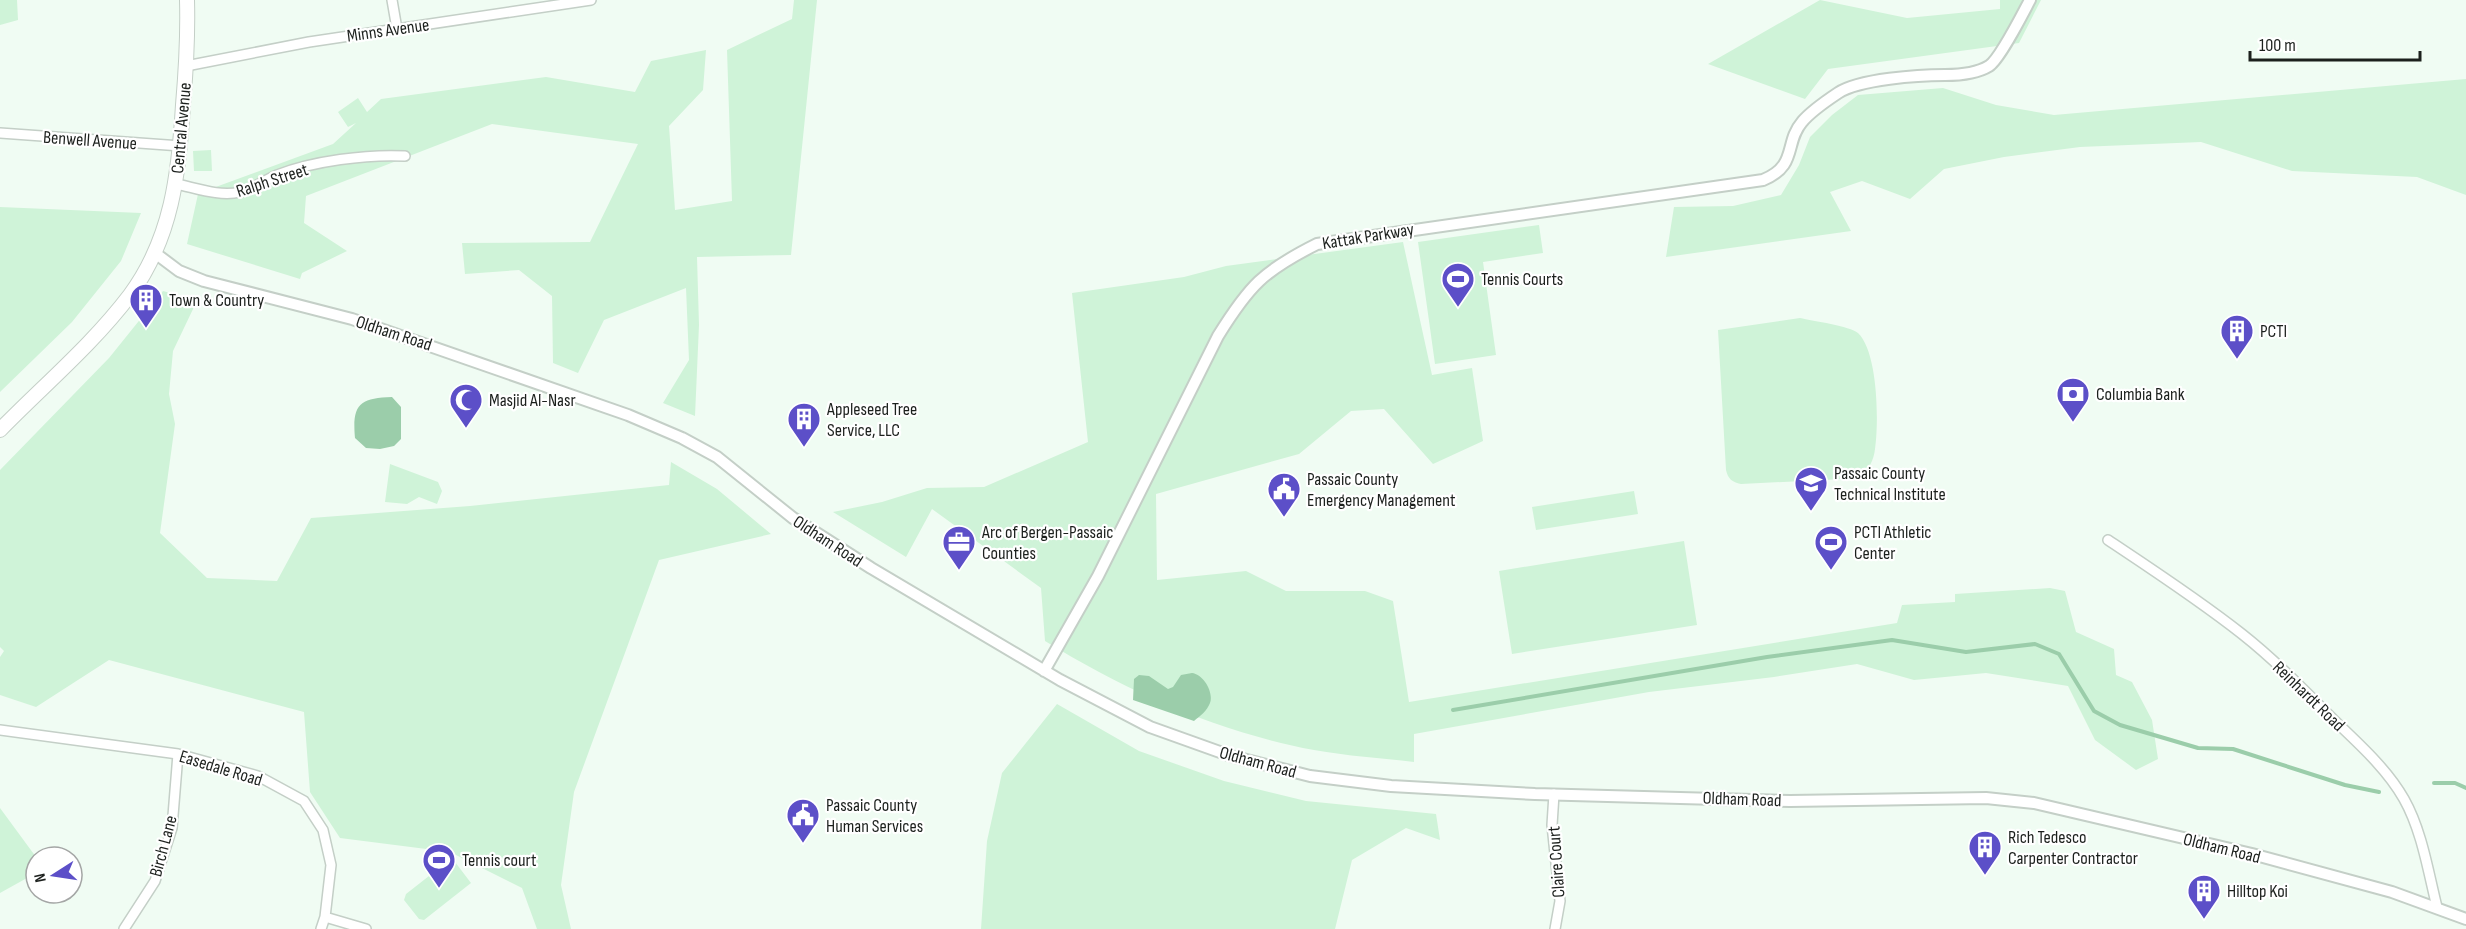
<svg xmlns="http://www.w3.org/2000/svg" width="2466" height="929" viewBox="0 0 2466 929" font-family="'Sofia Sans Condensed',sans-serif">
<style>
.green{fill:#cff3d8}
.water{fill:#9bcdaa}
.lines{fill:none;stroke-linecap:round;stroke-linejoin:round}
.stream{stroke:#9bcdaa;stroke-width:4}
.minor-casing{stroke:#c4cfc7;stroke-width:12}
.tertiary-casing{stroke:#c4cfc7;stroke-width:14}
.primary-casing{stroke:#c4cfc7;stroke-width:16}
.minor{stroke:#fff;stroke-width:9}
.tertiary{stroke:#fff;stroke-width:10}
.primary{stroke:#fff;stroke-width:14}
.labels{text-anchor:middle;stroke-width:4.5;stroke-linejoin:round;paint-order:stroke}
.street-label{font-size:18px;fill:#1c201d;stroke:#fff}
.poi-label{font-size:18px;fill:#1c201d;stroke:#fff;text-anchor:start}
</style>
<rect width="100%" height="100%" fill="#f0fcf3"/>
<path class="green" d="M0 0H17L18 20 0 25Z
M794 0H817L791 255 697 257 699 325 695 416 663 403 689 360 686 288 604 320 578 373 553 363 552 296 519 270 465 274 462 243 590 242 638 144 492 124 306 196 304 223 347 251 302 273 300 279 187 244 200 185 213 188 333 144 356 123 348 127 338 112 358 98 367 112 381 99 546 77 635 92 651 61 706 50 703 90 669 126 675 210 732 201 727 50 792 19Z
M1820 0 1907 18 2000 9V0H2041L2019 43 1828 69 1805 99 1708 64Z
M2466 79V195L2417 177 2292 171 2201 142 2080 147 2004 157 1944 169 1910 199 1862 181 1830 192 1851 231 1666 257 1674 207 1733 206 1781 195 1799 165 1810 137 1832 115 1858 95 1943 88 1996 105 2054 115Z
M211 150 212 171H194L193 151Z
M0 207 141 213 121 261 72 322 0 392Z
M1539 225 1543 253 1483 262 1496 355 1435 364 1418 242Z
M1403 242 1432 375 1472 368 1483 441 1433 464 1384 409 1351 411 1299 454 1156 494 1157 580 1246 571 1286 591H1365L1393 601 1409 702 1897 623 1902 605 1955 602V594L2050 588 2065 591 2076 632 2114 649 2116 675 2132 682 2152 720 2158 759 2136 770 2095 740 2068 686 1986 673 1914 680 1857 664 1774 677 1649 692 1414 734V762C1381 758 1347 756 1314 750 1218 732 1128 692 1045 641L1041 588 932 509 906 557 833 512 882 502 927 488 984 487 1088 442 1072 293 1184 277 1226 266Z
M163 291 185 297 194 307 173 351 169 394 175 424 160 533 207 578 277 581 311 518 470 506 669 485 671 462 717 489 771 534 659 560 574 792 561 885 571 929H537L522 888 450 852 340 838 310 792 304 712 109 660 36 707 0 695V657L4 651 0 647V470L109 358Z
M1800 318C1813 321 1850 326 1858 333 1878 352 1879 422 1875 449 1874 460 1868 469 1863 478L1741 484C1732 482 1728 479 1726 470L1718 330Z
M390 464 438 482 442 491 437 504 419 497 407 504 385 502Z
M1634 491 1638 514 1536 530 1532 507Z
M1684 541 1697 625 1512 654 1499 571Z
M1057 704 1139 751 1224 781 1306 801 1436 814 1440 840 1406 828 1352 860 1335 929H981L987 841 1002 773Z
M0 808 36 857V873L0 893Z
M452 858 471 883 424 920 419 919 404 900 406 894Z"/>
<path class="water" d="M392 397 401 407V439L394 446 380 449 366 448 355 438C352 405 359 398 392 397Z
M1192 673C1203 674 1214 692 1210 703 1207 711 1200 716 1194 721L1133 700 1134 679 1139 675 1149 676 1168 689 1173 687 1181 675Z"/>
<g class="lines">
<path class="stream" d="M1453 710 1767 657 1892 640 1966 652 2035 644 2059 654 2094 711 2120 725 2198 748 2233 749 2345 785 2379 792
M2434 783H2455L2466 788"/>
<g class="minor-casing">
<path id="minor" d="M392 0 397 29
M186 66 309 42 591 0
M0 133 181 146
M176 184C196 188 220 197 240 192 253 189 265 180 277 175 313 161 367 154 405 156
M2108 540C2153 570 2199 600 2242 634 2275 660 2305 691 2335 721 2359 744 2387 769 2404 799 2422 831 2428 871 2437 907
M0 730 178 754 258 776 304 801 323 830 331 865 325 917 321 929
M1554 794 1552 825 1560 901 1555 929
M325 917 366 929
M124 929 155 881 172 828 178 754"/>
</g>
<g class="tertiary-casing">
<path id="tertiary" d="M155 253 179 271 204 281 352 319 628 415 682 438 717 457 793 518 871 568 1060 680 1150 727 1231 756 1310 776 1391 786 1535 794 1790 801 1986 798 2034 803 2252 854 2392 892 2466 919
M1044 671 1098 576 1218 336C1249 286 1263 271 1317 244L1763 180C1798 166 1784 143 1802 122 1811 111 1826 101 1838 93 1859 79 1919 75 1945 75 1960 75 1976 74 1989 66 2000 59 2023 13 2030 0"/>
</g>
<g class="primary-casing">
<path id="primary" d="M0 430C44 385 92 345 130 295 172 238 179 173 183 105 186 70 188 35 187 0"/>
</g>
<use href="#minor" class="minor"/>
<use href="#tertiary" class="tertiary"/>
<use href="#primary" class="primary"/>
</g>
<defs>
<g id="stadium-pin" transform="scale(1.725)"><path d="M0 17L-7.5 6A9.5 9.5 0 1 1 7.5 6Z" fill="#5c4fc8" stroke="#fff"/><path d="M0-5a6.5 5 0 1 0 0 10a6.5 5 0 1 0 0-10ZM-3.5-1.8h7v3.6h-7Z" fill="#fff"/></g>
<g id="building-pin" transform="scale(1.725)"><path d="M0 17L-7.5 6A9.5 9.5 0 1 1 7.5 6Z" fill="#5c4fc8" stroke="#fff"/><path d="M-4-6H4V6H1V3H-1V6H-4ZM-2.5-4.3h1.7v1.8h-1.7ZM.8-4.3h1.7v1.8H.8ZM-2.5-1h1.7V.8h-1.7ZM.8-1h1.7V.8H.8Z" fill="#fff"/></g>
<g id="bank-pin" transform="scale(1.725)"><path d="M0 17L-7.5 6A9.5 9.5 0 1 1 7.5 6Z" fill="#5c4fc8" stroke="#fff"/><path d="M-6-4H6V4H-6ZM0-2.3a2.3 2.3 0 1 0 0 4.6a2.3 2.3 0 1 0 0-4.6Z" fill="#fff"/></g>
<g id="mosque-pin" transform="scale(1.725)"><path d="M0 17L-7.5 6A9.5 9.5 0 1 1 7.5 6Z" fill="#5c4fc8" stroke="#fff"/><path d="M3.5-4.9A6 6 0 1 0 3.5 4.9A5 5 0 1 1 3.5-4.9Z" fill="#fff"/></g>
<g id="school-pin" transform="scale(1.725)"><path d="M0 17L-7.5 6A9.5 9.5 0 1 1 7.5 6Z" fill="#5c4fc8" stroke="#fff"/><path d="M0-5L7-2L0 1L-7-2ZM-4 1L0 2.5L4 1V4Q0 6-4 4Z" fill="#fff"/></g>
<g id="civic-pin" transform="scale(1.725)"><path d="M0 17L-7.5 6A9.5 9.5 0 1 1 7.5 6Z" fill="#5c4fc8" stroke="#fff"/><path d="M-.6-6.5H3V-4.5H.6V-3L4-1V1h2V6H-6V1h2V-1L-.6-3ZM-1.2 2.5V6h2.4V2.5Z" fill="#fff"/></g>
<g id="office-pin" transform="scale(1.725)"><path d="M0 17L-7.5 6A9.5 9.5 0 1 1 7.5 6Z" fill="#5c4fc8" stroke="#fff"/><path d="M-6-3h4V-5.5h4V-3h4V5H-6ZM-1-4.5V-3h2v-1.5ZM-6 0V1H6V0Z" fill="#fff"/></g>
</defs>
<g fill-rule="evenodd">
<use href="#stadium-pin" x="1458" y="279"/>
<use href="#building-pin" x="146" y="300"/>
<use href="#building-pin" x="2237" y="331"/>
<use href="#bank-pin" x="2073" y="394"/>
<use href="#mosque-pin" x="466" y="400"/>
<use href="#building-pin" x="804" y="419"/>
<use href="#school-pin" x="1811" y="483"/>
<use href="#civic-pin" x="1284" y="489"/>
<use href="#office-pin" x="959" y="542"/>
<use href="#stadium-pin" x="1831" y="542"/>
<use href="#civic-pin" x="803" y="815"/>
<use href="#building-pin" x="1985" y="847"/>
<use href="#stadium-pin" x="439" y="860"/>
<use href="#building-pin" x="2204" y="891"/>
</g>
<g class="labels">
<g class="street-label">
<text transform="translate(388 30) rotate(-8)" y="6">Minns Avenue</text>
<text transform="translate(181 128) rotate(-85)" y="6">Central Avenue</text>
<text transform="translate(90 140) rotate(4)" y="6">Benwell Avenue</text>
<text transform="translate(272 180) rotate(-18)" y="6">Ralph Street</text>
<text transform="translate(1368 236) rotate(-9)" y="6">Kattak Parkway</text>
<text transform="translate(394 333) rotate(18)" y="6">Oldham Road</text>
<text transform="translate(828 541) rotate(33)" y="6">Oldham Road</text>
<text transform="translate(2309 696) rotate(44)" y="6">Reinhardt Road</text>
<text transform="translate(1258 762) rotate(15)" y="6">Oldham Road</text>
<text transform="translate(221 768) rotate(17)" y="6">Easedale Road</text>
<text transform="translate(1742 799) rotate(2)" y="6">Oldham Road</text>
<text transform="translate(163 846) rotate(-75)" y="6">Birch Lane</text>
<text transform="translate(2222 848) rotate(14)" y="6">Oldham Road</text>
<text transform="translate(1556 862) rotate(-94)" y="6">Claire Court</text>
</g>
<g class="poi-label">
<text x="1481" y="285">Tennis Courts</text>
<text x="169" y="306">Town &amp; Country</text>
<text x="2260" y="337">PCTI</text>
<text x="2096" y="400">Columbia Bank</text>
<text x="489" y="406">Masjid Al-Nasr</text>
<text x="827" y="415">Appleseed Tree<tspan x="827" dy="21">Service, LLC</tspan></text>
<text x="1834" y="479">Passaic County<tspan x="1834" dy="21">Technical Institute</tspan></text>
<text x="1307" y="485">Passaic County<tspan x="1307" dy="21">Emergency Management</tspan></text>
<text x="982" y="538">Arc of Bergen-Passaic<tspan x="982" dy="21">Counties</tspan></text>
<text x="1854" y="538">PCTI Athletic<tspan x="1854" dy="21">Center</tspan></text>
<text x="826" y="811">Passaic County<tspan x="826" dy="21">Human Services</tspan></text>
<text x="2008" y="843">Rich Tedesco<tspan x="2008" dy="21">Carpenter Contractor</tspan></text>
<text x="462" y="866">Tennis court</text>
<text x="2227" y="897">Hilltop Koi</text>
</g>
</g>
<g transform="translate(54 875) rotate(258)"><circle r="28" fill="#ffffff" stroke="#a4a6a5" stroke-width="1.5"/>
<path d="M0-4.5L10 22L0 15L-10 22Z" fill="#5c4fc8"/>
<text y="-9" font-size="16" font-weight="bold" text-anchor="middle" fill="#1c201d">N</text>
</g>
<path d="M2250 51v9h170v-9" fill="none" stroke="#1c201d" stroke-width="3"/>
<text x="2259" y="51" font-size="18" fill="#1c201d" stroke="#ffffff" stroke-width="4.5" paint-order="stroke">100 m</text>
</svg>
